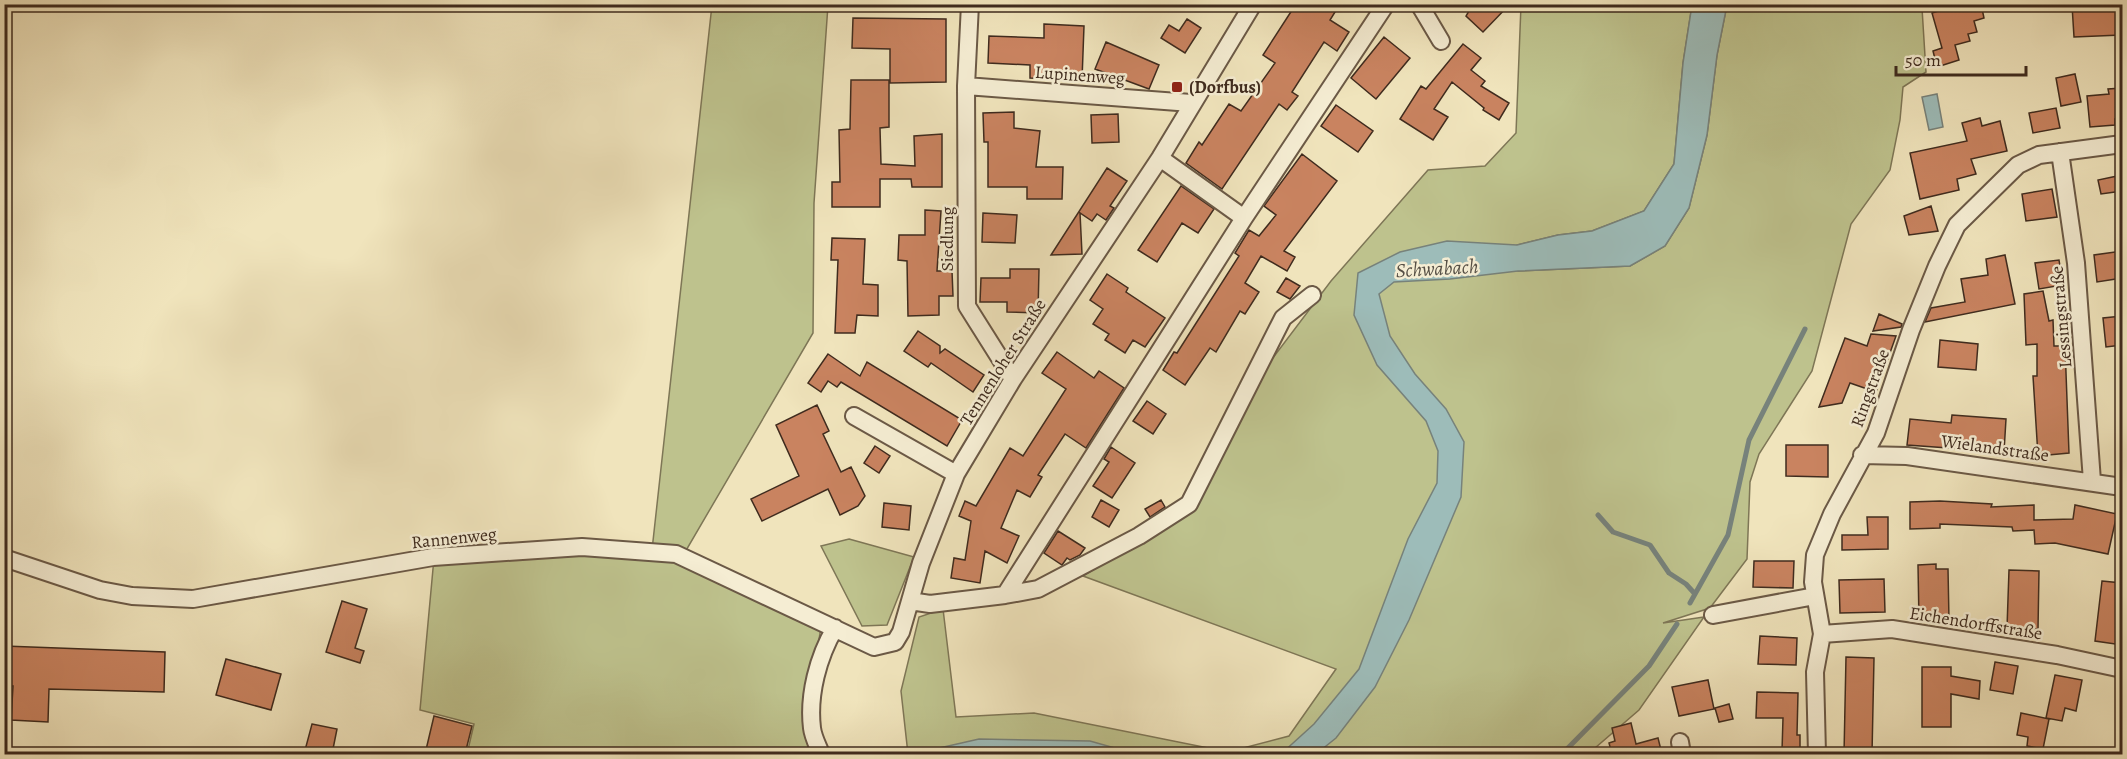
<svg xmlns="http://www.w3.org/2000/svg" width="2127" height="759" viewBox="0 0 2127 759" font-family="Alegreya,serif">
<style>
.green{fill:#bec28d;stroke:#7e7656;stroke-width:1.5}
.water{fill:#9dbcb9;stroke:#77827b;stroke-width:1.5}
.lines{fill:none;stroke-linecap:round;stroke-linejoin:round}
.stream{stroke:#77827b;stroke-width:5}
.building{fill:#c98360;stroke:#3f2b1e;stroke-width:1.5}
.street-casing{stroke:#6b5946;stroke-width:20}
.street{stroke:#f5edd3;stroke-width:16}
.poi-dot{fill:#8f2418;stroke:#f5edd3;stroke-width:2}
.labels{text-anchor:middle;stroke-width:5;stroke-linejoin:round;paint-order:stroke}
.street-label{font-size:18px;fill:#3f2b1e;stroke:#f5edd3}
.poi-label{font-size:18px;font-weight:bold;fill:#3f2b1e;stroke:#f5edd3;text-anchor:start}
.water-label{font-size:20px;font-style:italic;fill:#564f45;stroke:#f5edd3}
</style>
<rect width="100%" height="100%" fill="#f0e4bc"/>
<filter id="stains"><feTurbulence type="fractalNoise" baseFrequency=".00333" numOctaves="4"/><feColorMatrix values="0 0 0 0 .2 0 0 0 0 .09 0 0 0 0 .02 0 0 0 .5 -.17"/></filter>
<radialGradient id="worn" r=".72"><stop offset=".6" stop-color="#630" stop-opacity="0"/><stop offset="1" stop-color="#630" stop-opacity=".3"/></radialGradient>
<path class="green" d="M712 5H828L814 203 813 333 681 559 821 627 804 733 811 754H467L474 724 420 710 434 558 652 550Z
M1521 5H1692L1683 63 1674 164 1644 211 1592 231 1558 235 1517 245 1518 271 1630 266 1665 246 1689 208 1707 135 1717 55 1727 5H1927L1922 8 1926 72 1903 87 1900 120 1890 170 1851 224 1812 371 1759 454 1750 482 1747 559 1710 608 1663 623 1704 617 1639 710 1588 754H908L901 691 919 617 943 609 956 717 1034 713 1228 752 1289 736 1336 669 1083 576 1194 507 1266 367 1331 281 1428 170 1485 166 1516 133Z
M849 539 914 557 887 625 862 626 821 546Z"/>
<path class="water" d="M1692 5H1727L1717 55 1707 135 1689 208 1665 246 1630 266 1518 271 1450 279 1394 282 1379 294 1390 336 1415 374 1446 409 1464 442 1461 497 1409 620 1375 687 1336 738 1316 754H1281L1314 724 1359 669 1408 539 1437 483 1438 451 1426 421 1377 365 1354 315 1358 273 1400 252 1447 241 1517 245 1558 235 1592 231 1644 211 1674 164 1683 63Z
M1937 94 1943 127 1929 130 1922 97Z
M979 739 1090 741 1136 754H913Z"/>
<g class="lines">
<path class="stream" d="M1598 515 1613 532 1650 545 1669 573 1686 584 1695 594
M1690 603 1728 535 1749 440 1805 329
M1562 754 1649 666 1677 624"/>
</g>
<path class="building" d="M1296 4 1304 11 1309 4H1340L1330 20 1349 32 1337 51 1324 42 1292 92 1298 96 1287 110 1279 104 1222 189 1186 163 1199 142 1202 145 1229 104 1241 111 1275 63 1263 55Z
M1473 4H1510L1483 32 1466 16Z
M1961 4H1981L1984 18 1974 21 1977 32 1968 34 1970 41 1955 45 1959 60 1937 67 1933 51 1942 48 1932 13Z
M2081 4H2119L2121 35 2074 37 2072 5Z
M853 18 946 19V82L890 83V49L852 48Z
M1187 19 1201 28 1185 53 1161 38 1169 25 1179 31Z
M1044 24 1084 26 1082 80 1030 78V65L988 63 989 36 1044 38Z
M1384 37 1410 58 1376 99 1351 78Z
M1106 42 1159 65 1149 89 1095 69Z
M1463 44 1481 58 1471 70 1485 81 1481 86 1509 103 1499 120 1483 110 1484 108 1452 82 1434 109 1448 117 1433 140 1400 119 1421 86 1426 89Z
M2075 74 2081 102 2061 106 2056 78Z
M851 80H889V127L880 128 881 164 915 166 914 136 942 134V187H912L911 179H880V207H832V182H840L839 130 850 129Z
M2122 88V119H2115V125L2090 127 2087 96 2109 94 2108 89Z
M1336 105 1373 131 1358 152 1321 126Z
M2056 108 2060 128 2033 133 2029 113Z
M1014 112V128L1040 131 1036 167H1063L1062 199H1027V187H988V142H984L983 113Z
M1118 114 1119 142 1092 143 1091 115Z
M1980 118 1982 126 2000 121 2007 151 1971 159 1976 174 1957 179 1959 190 1920 199 1910 153 1967 141 1962 123Z
M1302 154 1337 181 1284 251 1295 257 1287 271 1261 256 1245 283 1259 292 1245 314 1240 311 1216 352 1210 348 1185 385 1163 370 1174 352 1177 353 1239 256 1235 253 1249 230 1259 236 1276 215 1264 206Z
M1107 168 1127 181 1110 206 1114 208 1106 220 1097 214 1092 221 1080 213 1082 254 1051 255Z
M2122 175V191L2101 194 2098 180Z
M1181 186 1214 209 1198 233 1182 223 1157 262 1138 250Z
M2052 189 2057 217 2026 221 2022 194Z
M1931 206 1938 231 1909 235 1904 216Z
M925 210 941 211 937 271H952L953 296H939V315L908 316 907 261 898 260 899 235H925Z
M983 213 1017 215 1015 243 982 242Z
M832 238 865 239 863 284 878 285V316L857 315 855 333H835L838 260H831Z
M2122 251V278L2097 282 2094 255Z
M2005 255 2015 304 1925 322 1931 308 1965 302 1961 279 1988 275 1986 259Z
M2059 260 2063 285 2039 289 2035 263Z
M1010 269H1039L1038 313 1007 312V302H980L981 278H1010Z
M1107 274 1128 288 1126 292 1165 318 1145 347 1133 340 1125 353 1105 340 1109 334 1093 324 1103 309 1090 300Z
M1286 278 1300 286 1290 299 1277 292Z
M2043 291 2049 321 2053 320 2054 346H2065L2069 453 2038 456 2033 376H2037V344L2026 345 2024 294Z
M1879 314 1902 324 1901 327 1873 331Z
M2122 316V345L2106 347 2103 318Z
M918 331 940 346V353L945 349 984 375 973 392 931 363 928 367 904 351Z
M1871 334 1896 336 1876 392 1850 383 1842 403 1819 407 1845 338 1867 346Z
M1940 340 1978 344 1976 370 1938 367Z
M1057 352 1094 378 1099 371 1124 388 1086 448 1065 434 1038 475 1042 477 1030 497 1017 490 1001 528 1019 536 1007 563 985 551 980 583 951 578 954 558 965 560 971 521 959 516 965 501 976 506 1010 448 1023 456 1066 389 1042 373Z
M828 354 860 376 867 362 962 420 947 446 841 382 837 387 828 381 821 392 808 383Z
M1147 401 1166 414 1153 434 1133 421Z
M817 405 829 431 823 434 841 472 851 467 865 496 858 506 840 515 828 489 762 521 751 499 799 476 776 425Z
M1952 415 2006 419 2004 452 1907 445 1910 419 1951 423Z
M1786 445H1828V477L1786 476Z
M875 446 890 456 879 473 864 463Z
M1111 447 1135 463 1112 498 1093 486 1109 462 1104 459Z
M1101 500 1119 510 1109 527 1092 517Z
M1161 500 1165 507 1150 517 1145 509Z
M1940 501 1992 504 1991 507 2034 505V520L2073 519 2075 505 2117 514 2108 554 2055 543 2035 544 2034 530 2013 531 2012 527 1940 524V528L1910 529V502Z
M884 503 911 506 909 530 882 527Z
M1867 517H1888V549L1842 550V535H1868Z
M1058 531 1085 548 1080 555 1070 560 1067 558 1062 565 1044 553Z
M1754 561H1794L1793 588 1753 587Z
M1936 564V569H1948L1949 620H1919L1918 565Z
M2009 570 2039 571 2038 629 2007 628Z
M1884 579 1885 612 1840 613 1839 580Z
M2102 581 2122 583V645L2095 641Z
M342 601 367 609 355 648 364 651 360 663 326 652Z
M1760 636 1797 638 1796 665 1758 664Z
M4 646 165 652 164 692 49 689 48 722 11 720 13 686H4Z
M1846 657 1874 658 1872 754H1844Z
M226 659 281 674 271 710 216 695Z
M1995 662 2018 666 2013 694 1990 690Z
M1922 667H1951V676L1980 681 1979 699 1951 694V727H1922Z
M2055 675 2082 680 2076 711 2065 708 2062 721 2046 718Z
M1708 680 1714 709 1679 716 1672 687Z
M1757 692 1798 693 1797 735H1800V751H1782L1783 718H1756Z
M1729 704 1733 719 1719 722 1715 708Z
M2021 713 2049 719 2043 749 2027 746 2028 737 2017 735Z
M434 716 472 726 465 754H425Z
M1631 723 1636 744 1658 738 1662 754H1612L1609 743 1615 741 1612 728Z
M312 724 337 729 332 754H304Z"/>
<g class="lines">
<g class="street-casing">
<path id="street" d="M970 4 966 86 967 306 1013 379
M1419 4 1441 41
M966 86 1191 103
M2060 152 2076 263 2092 481
M1160 158 1244 218
M854 416 956 474
M1862 455 1907 456 2122 487
M4 558 100 590 132 596 193 599 433 557 582 547 676 554 874 647 895 642 901 632 921 563 956 474 1013 379 1160 158 1253 4
M1005 595 1038 589 1139 536 1189 504 1283 318 1312 295
M910 601 930 604 1005 595 1244 218 1386 4
M1713 615 1815 596
M1822 634 1892 629 2057 655 2122 669
M1680 742 1682 754
M821 754C818 746 813 737 812 728 808 695 818 657 835 628
M1817 754 1815 672 1822 634 1813 582 1815 555 1832 514 1876 433 1911 330 1937 266 1957 225 2018 165 2039 155 2122 144"/>
</g>
<use href="#street" class="street"/>
</g>
<rect class="poi-dot" x="1171" y="81" width="12" height="12" rx="3"/>
<g class="labels">
<g class="street-label">
<text transform="translate(1080 75) rotate(4)" y="6">Lupinenweg</text>
<text transform="translate(947 239) rotate(-90)" y="6">Siedlung</text>
<text transform="translate(2061 317) rotate(-95)" y="6">Lessingstraße</text>
<text transform="translate(1003 362) rotate(-58)" y="6">Tennenloher Straße</text>
<text transform="translate(1870 388) rotate(-70)" y="6">Ringstraße</text>
<text transform="translate(1995 448) rotate(8)" y="6">Wielandstraße</text>
<text transform="translate(454 538) rotate(-6)" y="6">Rannenweg</text>
<text transform="translate(1976 623) rotate(9)" y="6">Eichendorffstraße</text>
</g>
<g class="poi-label">
<text x="1189" y="93">(Dorfbus)</text>
</g>
<g class="water-label">
<text transform="translate(1437 268) rotate(-3)" y="7">Schwabach</text>
</g>
</g>
<rect width="2127" height="759" fill="none" stroke="#f0e4bc" stroke-width="24"/>
<rect x="6" y="6" width="2115" height="747" fill="none" stroke="#3f2b1e" stroke-width="3"/>
<rect x="12" y="12" width="2103" height="735" fill="none" stroke="#3f2b1e" stroke-width="1.5"/>
<path d="M1896 66v9h130v-9" fill="none" stroke="#3f2b1e" stroke-width="3"/>
<text x="1905" y="66" font-size="18" fill="#3f2b1e" stroke="#f5edd3" stroke-width="4.5" paint-order="stroke">50 m</text>
<rect width="100%" height="100%" filter="url(#stains)"/>
<rect width="100%" height="100%" fill="url(#worn)"/>
</svg>
